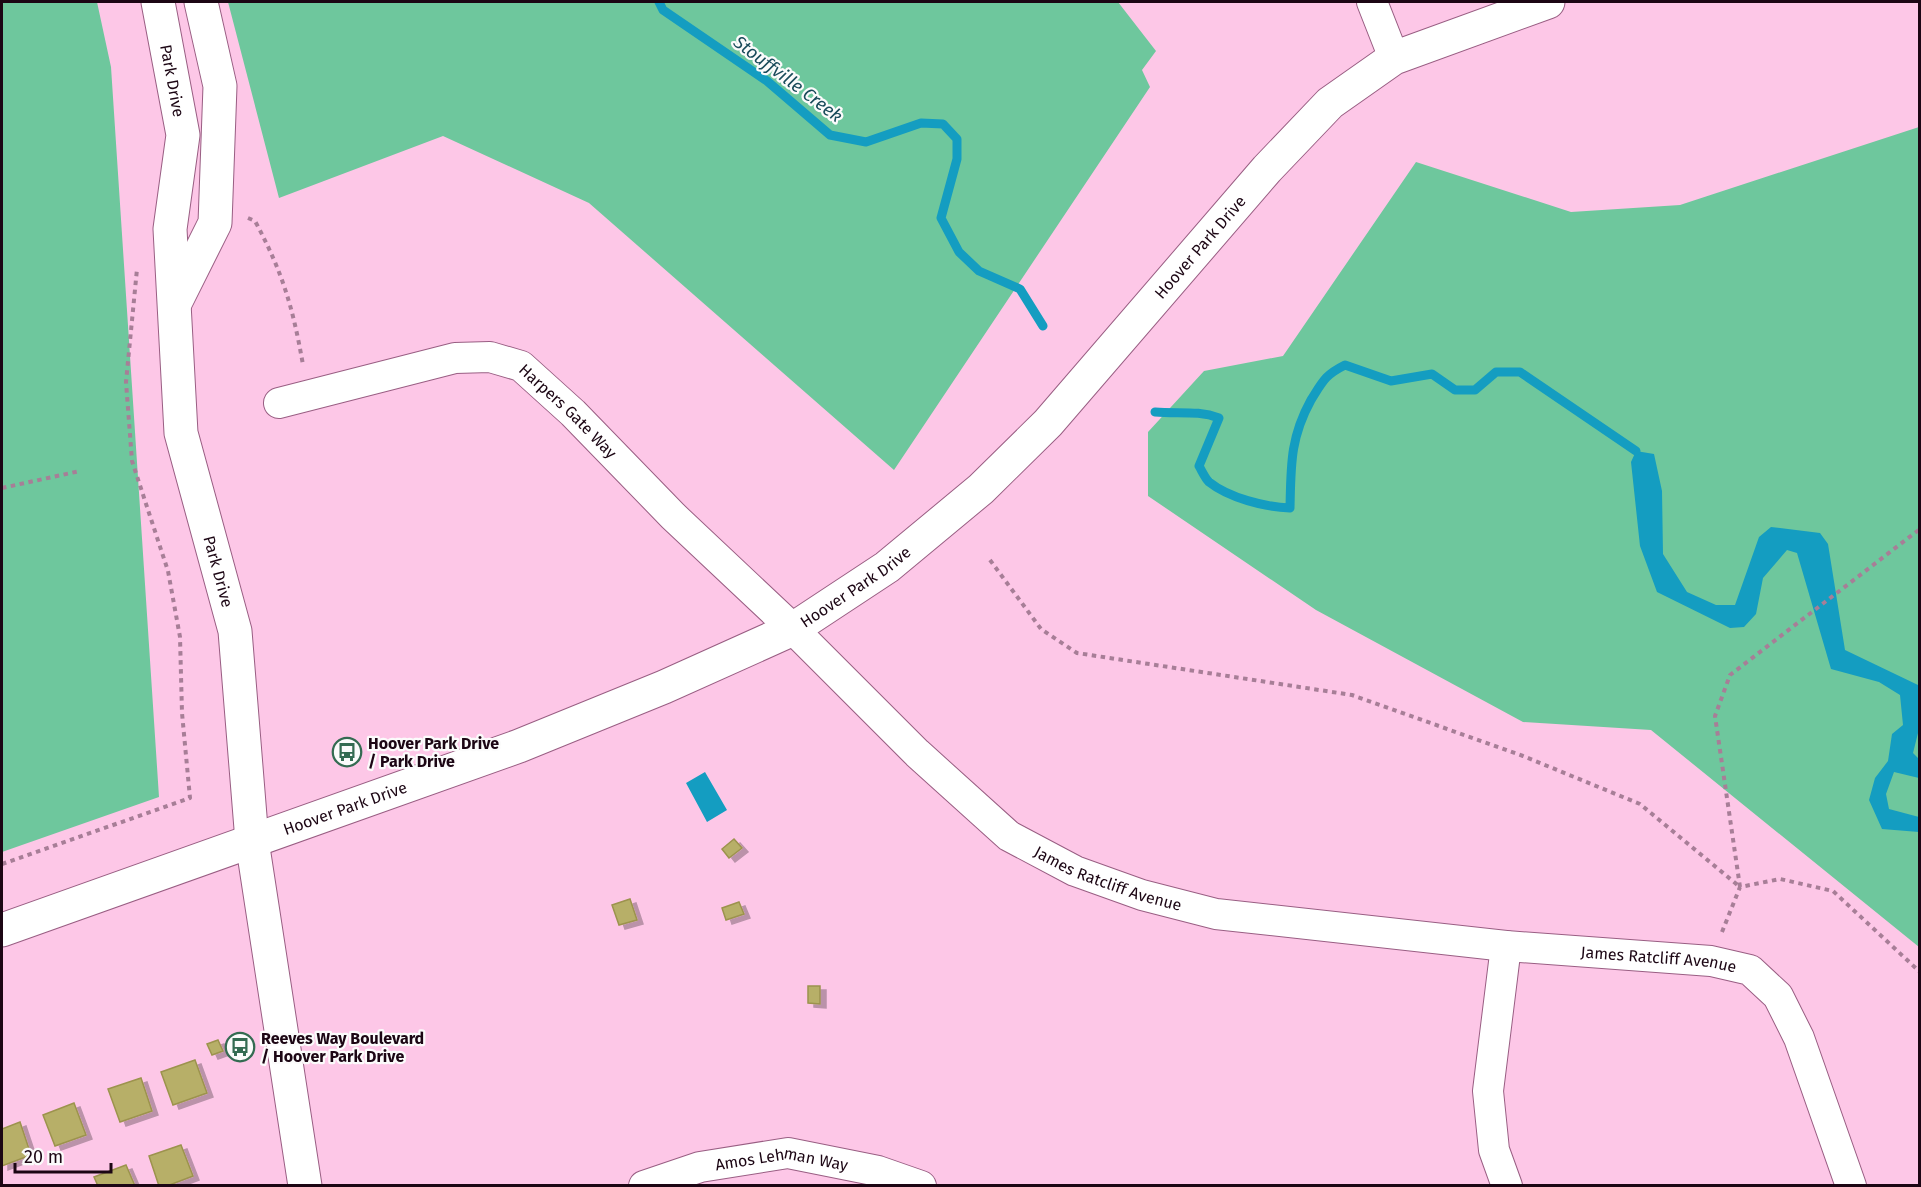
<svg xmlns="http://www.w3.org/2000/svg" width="1921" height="1187" viewBox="0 0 1921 1187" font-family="'Fira Sans',sans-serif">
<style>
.green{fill:#6ec79d}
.water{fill:#149dc1}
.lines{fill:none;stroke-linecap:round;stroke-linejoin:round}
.stream{stroke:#149dc1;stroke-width:9}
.building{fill:#b7af68;stroke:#9c934d;stroke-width:1.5;filter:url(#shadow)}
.minor-casing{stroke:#995e83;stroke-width:32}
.tertiary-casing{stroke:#995e83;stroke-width:35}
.path{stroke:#a77e97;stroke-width:4;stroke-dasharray:4.5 4.5;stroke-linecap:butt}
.minor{stroke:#fff;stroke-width:30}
.tertiary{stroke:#fff;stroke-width:33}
.labels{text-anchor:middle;stroke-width:4.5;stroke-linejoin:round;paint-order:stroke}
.street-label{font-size:16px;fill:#1c0614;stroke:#fbfbfb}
.poi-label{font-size:16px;font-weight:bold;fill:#1c0614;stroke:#fbfbfb;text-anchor:start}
.water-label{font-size:18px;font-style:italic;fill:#194b5a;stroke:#fbfbfb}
</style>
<defs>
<filter id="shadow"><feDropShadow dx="6" dy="4" stdDeviation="0" flood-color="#0004"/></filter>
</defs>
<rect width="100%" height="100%" fill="#fdc7e7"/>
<path class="green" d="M2 2H97L111 67 159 797 2 852Z
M228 2H1118L1156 51 1142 70 1150 87 894 470 589 203 443 136 279 198Z
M1919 127V947L1651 730 1523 722 1316 610 1148 496V432L1204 371 1283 356 1416 162 1571 212 1680 205Z"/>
<path class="water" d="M1636 451 1654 454 1662 491 1663 554 1687 592 1716 605H1735L1759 537 1771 527 1820 533 1828 544 1845 650 1918 685 1919 689V729L1913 753 1919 759V778L1894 772 1886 794 1889 809 1919 817V832L1882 829 1869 800 1875 778 1888 761 1892 734 1903 725 1900 695 1879 682 1831 669 1797 553 1787 550 1763 578 1756 614 1744 627 1730 628 1657 592 1640 546 1631 462Z
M705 772 727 810 707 822 686 783Z"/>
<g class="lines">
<path class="stream" d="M659 2 663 10 767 81 830 135 866 142 921 123 943 124 957 139V159L941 218 959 252 979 271 1020 289 1043 326
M1155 412C1178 414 1198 410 1219 418L1199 466C1202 471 1205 478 1209 482 1229 498 1265 507 1290 508 1291 466 1290 438 1311 400 1323 381 1325 375 1345 365L1391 381 1432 374 1455 390H1475L1496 372H1520L1636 451"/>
</g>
<path class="building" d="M734 839 742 848 729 858 722 849Z
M630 899 637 920 619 925 612 905Z
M739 902 744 914 726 920 722 908Z
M808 986H820V1004L808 1003Z
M218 1040 223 1051 212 1055 207 1044Z
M195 1060 207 1093 173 1105 161 1072Z
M141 1078 152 1111 120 1122 108 1089Z
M74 1103 86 1135 55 1146 43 1115Z
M20 1122 31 1155 2 1166V1129Z
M181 1145 193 1176 167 1186H159L149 1156Z
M126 1165 135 1186H98L94 1177Z"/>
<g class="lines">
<g class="minor-casing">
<g id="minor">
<path d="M1372 2 1394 58"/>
<path id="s1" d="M279 403 455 358 490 357 521 366 573 413 673 516 793 629 917 753 1009 836 1075 871 1142 895 1216 914 1506 946 1711 961 1750 970 1778 996 1799 1038 1851 1186"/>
<path d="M1506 946 1488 1091 1494 1150 1507 1186"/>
<path id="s2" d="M644 1186 700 1167 788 1153 878 1171 921 1186"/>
</g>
</g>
<g class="tertiary-casing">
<g id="tertiary">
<path id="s3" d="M158 2 183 135 170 229 181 433 235 631 252 841 305 1186"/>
<path d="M176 301 215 223 220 86 201 2"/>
<path id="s4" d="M2 930 519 746 664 687 793 629 887 567 981 489 1048 423 1267 169 1330 103 1394 58 1548 2"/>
</g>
</g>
<path class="path" d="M248 218 255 221C283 273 293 308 303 365
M2 488 80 471
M990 560 1041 629 1077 653 1352 695 1523 756 1640 804 1740 887
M2 864 190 798 182 713 180 637 168 571 132 461 126 382 137 269
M1740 887 1715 716 1730 675 1920 529
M1722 932 1740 887 1780 879 1833 891 1920 972"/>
<use href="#minor" class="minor"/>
<use href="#tertiary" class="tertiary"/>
</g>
<defs>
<g id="bus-ring" transform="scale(1.5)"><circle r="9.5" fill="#fbfbfb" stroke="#346b52" stroke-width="1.5"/><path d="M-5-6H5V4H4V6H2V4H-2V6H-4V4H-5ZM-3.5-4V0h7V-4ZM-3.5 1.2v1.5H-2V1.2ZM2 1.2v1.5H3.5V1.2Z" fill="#346b52"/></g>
</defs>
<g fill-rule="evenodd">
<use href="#bus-ring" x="347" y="752"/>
<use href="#bus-ring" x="240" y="1047"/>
</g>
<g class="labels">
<g class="street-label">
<text dy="6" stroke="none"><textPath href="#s3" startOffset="80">Park Drive</textPath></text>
<text dy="6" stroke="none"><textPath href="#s4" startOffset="1408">Hoover Park Drive</textPath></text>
<text dy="6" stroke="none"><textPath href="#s1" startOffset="314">Harpers Gate Way</textPath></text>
<text dy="6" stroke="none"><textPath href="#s3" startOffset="578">Park Drive</textPath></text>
<text dy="6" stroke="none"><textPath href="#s4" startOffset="922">Hoover Park Drive</textPath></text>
<text dy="6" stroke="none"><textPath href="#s4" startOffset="364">Hoover Park Drive</textPath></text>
<text dy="6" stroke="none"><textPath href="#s1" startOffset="1035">James Ratcliff Avenue</textPath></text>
<text dy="6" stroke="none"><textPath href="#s1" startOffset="1594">James Ratcliff Avenue</textPath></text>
<text dy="6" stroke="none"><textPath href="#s2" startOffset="142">Amos Lehman Way</textPath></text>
</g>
<g class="poi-label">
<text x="368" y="749">Hoover Park Drive<tspan x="368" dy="18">/ Park Drive</tspan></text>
<text x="261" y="1044">Reeves Way Boulevard<tspan x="261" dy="18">/ Hoover Park Drive</tspan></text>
</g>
<g class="water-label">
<text transform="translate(788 79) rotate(37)" y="6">Stouffville Creek</text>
</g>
</g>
<rect width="1921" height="1187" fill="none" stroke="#1c0614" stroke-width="6"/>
<path d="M15 1163v9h96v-9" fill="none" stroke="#1c0614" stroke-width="3"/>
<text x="24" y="1163" font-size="18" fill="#1c0614" stroke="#fbfbfb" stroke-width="4.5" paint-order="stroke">20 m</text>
</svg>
